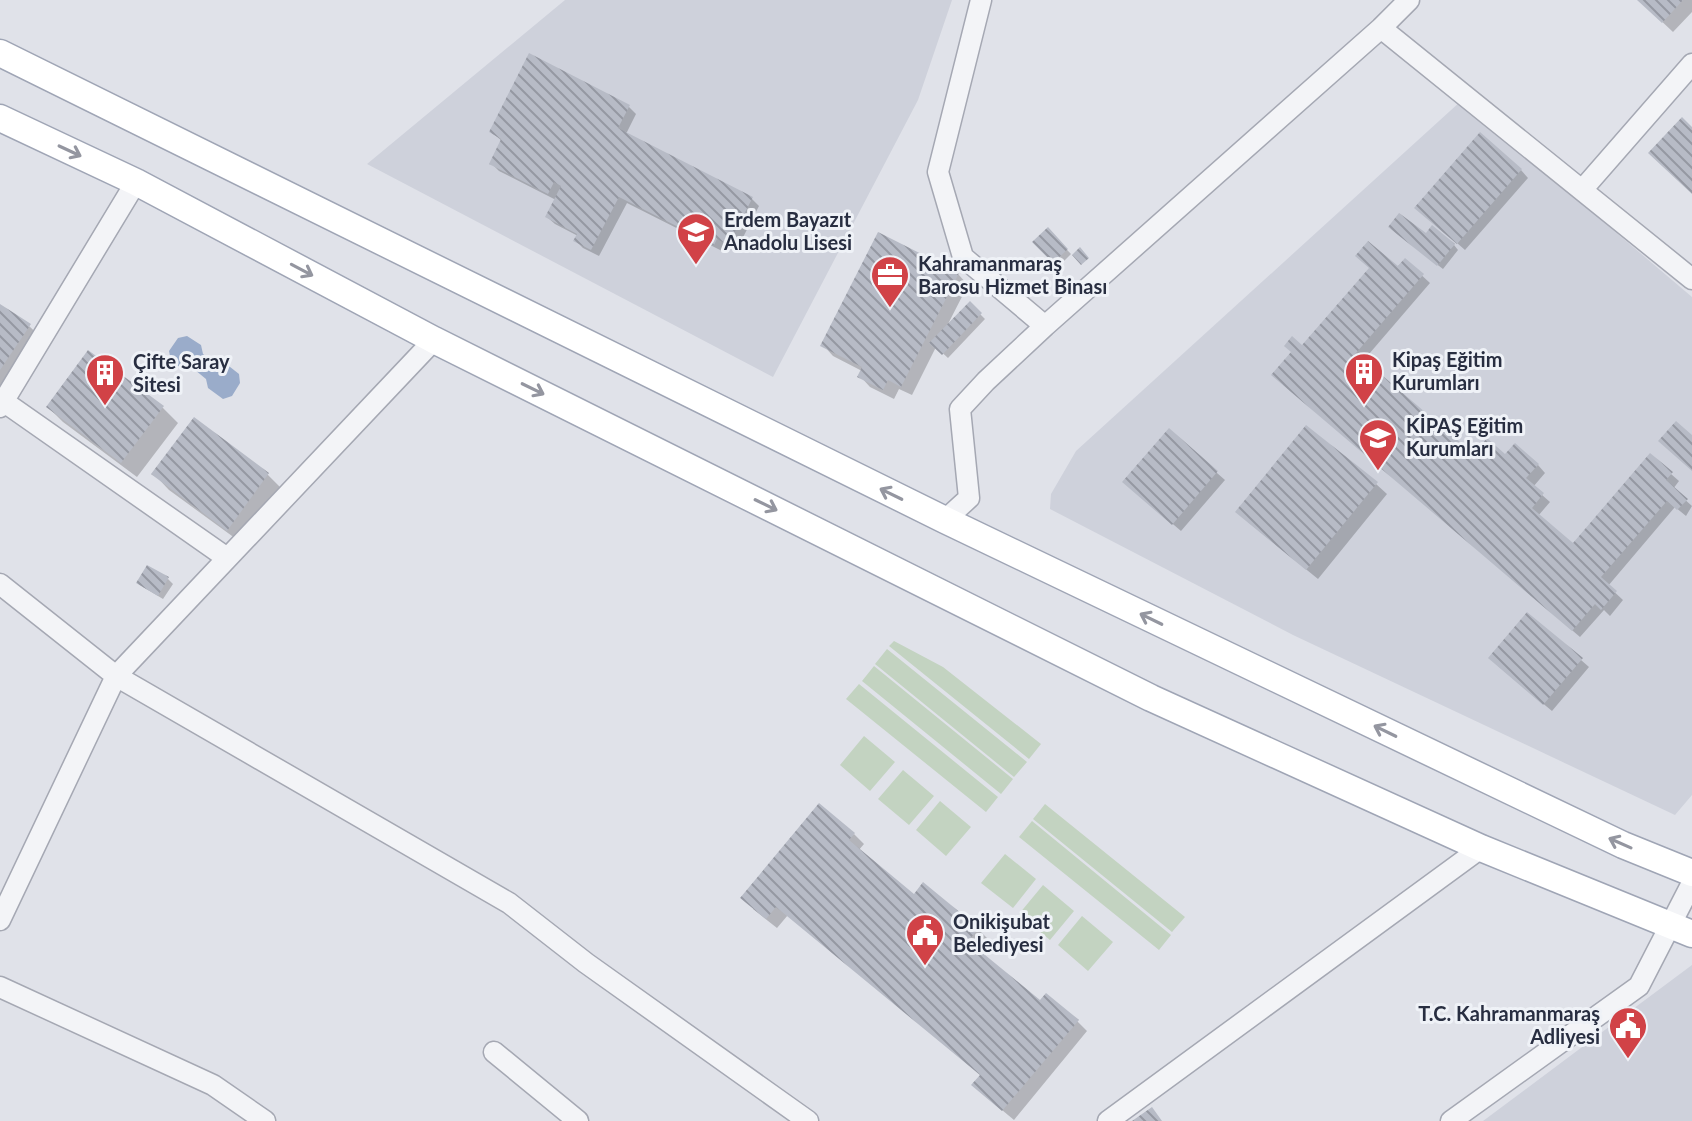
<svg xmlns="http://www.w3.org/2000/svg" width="1692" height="1121" viewBox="0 0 1692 1121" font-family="Lato,sans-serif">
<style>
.built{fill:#ced1db}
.grass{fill:#c3d3c1}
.water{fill:#9aacca}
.shadow{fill:#0003}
.building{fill:url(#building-back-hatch)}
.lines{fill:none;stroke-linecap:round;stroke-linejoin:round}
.minor-casing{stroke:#a5a8b3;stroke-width:23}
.major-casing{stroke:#9fa5b5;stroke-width:29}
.minor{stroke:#f3f4f7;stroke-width:20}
.major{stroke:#fff;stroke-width:26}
.oneway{stroke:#9496a0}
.labels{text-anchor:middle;stroke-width:6;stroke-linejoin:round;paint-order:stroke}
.poi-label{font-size:20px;font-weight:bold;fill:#282e41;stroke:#eff2f7;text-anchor:start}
</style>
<defs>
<pattern id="building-back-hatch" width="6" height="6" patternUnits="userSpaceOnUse" patternTransform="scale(2)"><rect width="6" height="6" fill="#b7bbc6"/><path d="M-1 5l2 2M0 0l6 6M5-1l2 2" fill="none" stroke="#9598a2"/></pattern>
</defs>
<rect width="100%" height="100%" fill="#e0e2e9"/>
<path class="built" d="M565 0H952L918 100 773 377 367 164Z
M1461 101 1692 297V795L1675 815 1293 635 1050 509 1051 494 1076 451Z
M1692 965V1121H1483L1645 1000Z"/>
<path class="grass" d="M894 641 943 667 1041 744 1029 759 889 646Z
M887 649 1027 762 1014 777 875 664Z
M874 666 1013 779 1001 794 862 681Z
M859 684 998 797 986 812 846 699Z
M864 736 895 762 870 791 840 765Z
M903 770 934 796 909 825 878 799Z
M940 801 971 827 946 856 916 830Z
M1045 804 1185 917 1172 932 1033 819Z
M1032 821 1171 935 1159 950 1019 837Z
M1005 854 1036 879 1013 908 981 883Z
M1043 885 1074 911 1050 940 1019 914Z
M1082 916 1113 942 1088 971 1058 945Z"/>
<path class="water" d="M187 336 201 345 203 354 217 366 225 363 239 374 240 383 232 396 223 399 208 388 206 379 195 370 185 371 171 361 169 351 178 338Z"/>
<path class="shadow" d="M1639 0H1692V12L1673 32Z
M628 106 636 114 626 134 752 199 759 206 736 251 725 245 722 251 627 203 599 256 583 248 576 241 578 236 555 224 547 217 556 200 499 171 491 163 502 141 491 132Z
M1521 170 1528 178 1465 250 1425 215Z
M1048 230 1071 254 1059 266 1035 242Z
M1395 232 1454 245 1458 250 1443 269Z
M1405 260 1430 283 1363 361 1474 456H1505L1538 465 1545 473 1533 487 1550 502 1538 516 1573 546 1671 474 1679 481 1673 489 1692 506 1686 516 1675 507 1608 586 1623 600 1610 616 1604 610 1580 637 1282 382 1302 348Z
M958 274 968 285 948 324 970 304 985 319 948 358 936 347 912 395 899 389 894 399 870 387 860 376 862 371 833 356 823 345Z
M0 306 29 326 45 341 0 393Z
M48 407 163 408 178 423 137 477 63 422Z
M194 420 268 475 283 490 243 544 169 490 154 474Z
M1169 431 1225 480 1181 531 1132 489Z
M1376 484 1387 494 1318 579 1248 522Z
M168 579 173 584 163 599 143 587Z
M1581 660 1589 667 1552 711 1498 666Z
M854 834 864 844 858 851 914 896 978 929 988 939 978 951 1041 1003 1077 1021 1087 1031 1014 1120 984 1095 982 1076 788 915 777 928 753 909Z"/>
<path class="building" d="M1637 0H1683L1662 23Z
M529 53 630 105 618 128 753 197 728 245 717 239 714 245 619 197 591 250 573 241 577 234 545 217 561 186 554 182 548 194 489 164 501 139 489 132Z
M1682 117 1692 127V194L1648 153Z
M1480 132 1522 169 1457 244 1414 208Z
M1399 213 1426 233 1432 225 1455 244 1437 266 1388 227Z
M1048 227 1068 249 1053 263 1032 242Z
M878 232 959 273 901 387 888 380 883 390 857 377 862 367 820 346Z
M1368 241 1398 266 1405 258 1424 274 1356 353 1474 454 1487 438 1505 454 1515 443 1539 464 1526 478 1544 493 1532 508 1573 543 1650 453 1673 472 1666 480 1688 499 1677 510 1667 501 1601 577 1617 591 1601 610 1595 604 1572 631 1271 375 1291 352 1284 346 1292 336 1302 345 1369 268 1355 256Z
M1080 247 1089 258 1081 265 1072 255Z
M970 301 982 313 942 355 929 343Z
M0 304 31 324 0 370Z
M88 350 164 406 121 463 46 407Z
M194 417 269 473 227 531 151 474Z
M1676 421 1692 435V471L1658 441Z
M1306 425 1378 482 1306 570 1235 512Z
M1169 428 1218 471 1172 525 1122 482Z
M147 565 169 577 158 596 136 583Z
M1527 612 1583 658 1543 705 1488 658Z
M819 803 855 833 849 840 914 894 923 882 979 928 968 941 1040 1000 1046 993 1079 1020 1002 1111 971 1085 980 1075 776 907 766 919 740 898Z
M1152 1107 1162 1121H1132Z"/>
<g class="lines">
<g class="minor-casing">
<path id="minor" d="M981 0 938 172 963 257 1045 326
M1381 28 1692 279
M1582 190 1692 64
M0 399 227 558
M0 407 136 182
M945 520 969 498 960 409 986 381 1045 326 1381 28 1409 0
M0 584 116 676 509 903 586 963 808 1121
M0 920 116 676 434 340
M0 987 213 1085 265 1121
M494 1052 578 1121
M1108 1121 1481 848
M1451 1121 1639 986 1692 883"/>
</g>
<g class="major-casing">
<path id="major" d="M0 53 945 520 1623 845 1692 873
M0 118 136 182 434 340 1151 698 1481 848 1692 934"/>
</g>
<use href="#minor" class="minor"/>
<use href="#major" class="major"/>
</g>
<defs><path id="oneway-shaft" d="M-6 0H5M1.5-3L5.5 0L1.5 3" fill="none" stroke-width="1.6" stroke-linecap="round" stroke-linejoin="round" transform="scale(2)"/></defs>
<g class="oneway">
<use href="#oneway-shaft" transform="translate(70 151) rotate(25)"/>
<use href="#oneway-shaft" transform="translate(302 270) rotate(28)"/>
<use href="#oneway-shaft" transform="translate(533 389) rotate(26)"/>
<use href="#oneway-shaft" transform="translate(891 494) rotate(-154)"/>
<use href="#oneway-shaft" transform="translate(766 505) rotate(26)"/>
<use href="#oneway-shaft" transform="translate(1151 619) rotate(-154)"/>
<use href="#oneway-shaft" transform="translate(1385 731) rotate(-154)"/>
<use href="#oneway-shaft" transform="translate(1620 843) rotate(-156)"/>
</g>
<defs>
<g id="school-pin" transform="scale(2)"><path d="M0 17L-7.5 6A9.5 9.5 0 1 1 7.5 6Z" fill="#d14247" stroke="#eff2f7"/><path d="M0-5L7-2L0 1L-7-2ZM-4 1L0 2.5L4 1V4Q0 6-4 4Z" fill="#fff"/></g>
<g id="office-pin" transform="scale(2)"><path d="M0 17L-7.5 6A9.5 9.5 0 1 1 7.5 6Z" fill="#d14247" stroke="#eff2f7"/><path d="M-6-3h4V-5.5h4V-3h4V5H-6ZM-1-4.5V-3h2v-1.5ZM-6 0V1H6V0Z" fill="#fff"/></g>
<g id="building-pin" transform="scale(2)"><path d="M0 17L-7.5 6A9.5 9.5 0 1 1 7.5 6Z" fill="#d14247" stroke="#eff2f7"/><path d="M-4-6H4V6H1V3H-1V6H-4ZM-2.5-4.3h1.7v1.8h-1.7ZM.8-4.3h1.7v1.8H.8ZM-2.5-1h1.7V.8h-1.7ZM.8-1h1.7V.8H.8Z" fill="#fff"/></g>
<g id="civic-pin" transform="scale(2)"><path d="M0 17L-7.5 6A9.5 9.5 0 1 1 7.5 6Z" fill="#d14247" stroke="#eff2f7"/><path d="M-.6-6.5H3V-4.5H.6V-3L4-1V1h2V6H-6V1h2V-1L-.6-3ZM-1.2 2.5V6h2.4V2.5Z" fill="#fff"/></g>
</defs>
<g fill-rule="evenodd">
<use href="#school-pin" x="696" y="232"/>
<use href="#office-pin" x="890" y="275"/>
<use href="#building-pin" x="1364" y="372"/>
<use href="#building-pin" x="105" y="373"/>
<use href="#school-pin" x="1378" y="438"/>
<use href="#civic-pin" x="925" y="933"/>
<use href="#civic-pin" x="1628" y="1026"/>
</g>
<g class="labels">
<g class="poi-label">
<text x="724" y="227">Erdem Bayazıt<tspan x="724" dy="23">Anadolu Lisesi</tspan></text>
<text x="918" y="271">Kahramanmaraş<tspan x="918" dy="23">Barosu Hizmet Binası</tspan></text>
<text x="1392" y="367">Kipaş Eğitim<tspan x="1392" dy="23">Kurumları</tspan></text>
<text x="133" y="369">Çifte Saray<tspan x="133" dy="23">Sitesi</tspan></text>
<text x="1406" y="433">KİPAŞ Eğitim<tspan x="1406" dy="23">Kurumları</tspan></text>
<text x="953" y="929">Onikişubat<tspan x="953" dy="23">Belediyesi</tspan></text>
<text x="1600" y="1021" text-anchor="end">T.C. Kahramanmaraş<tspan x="1600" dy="23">Adliyesi</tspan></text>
</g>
</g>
</svg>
